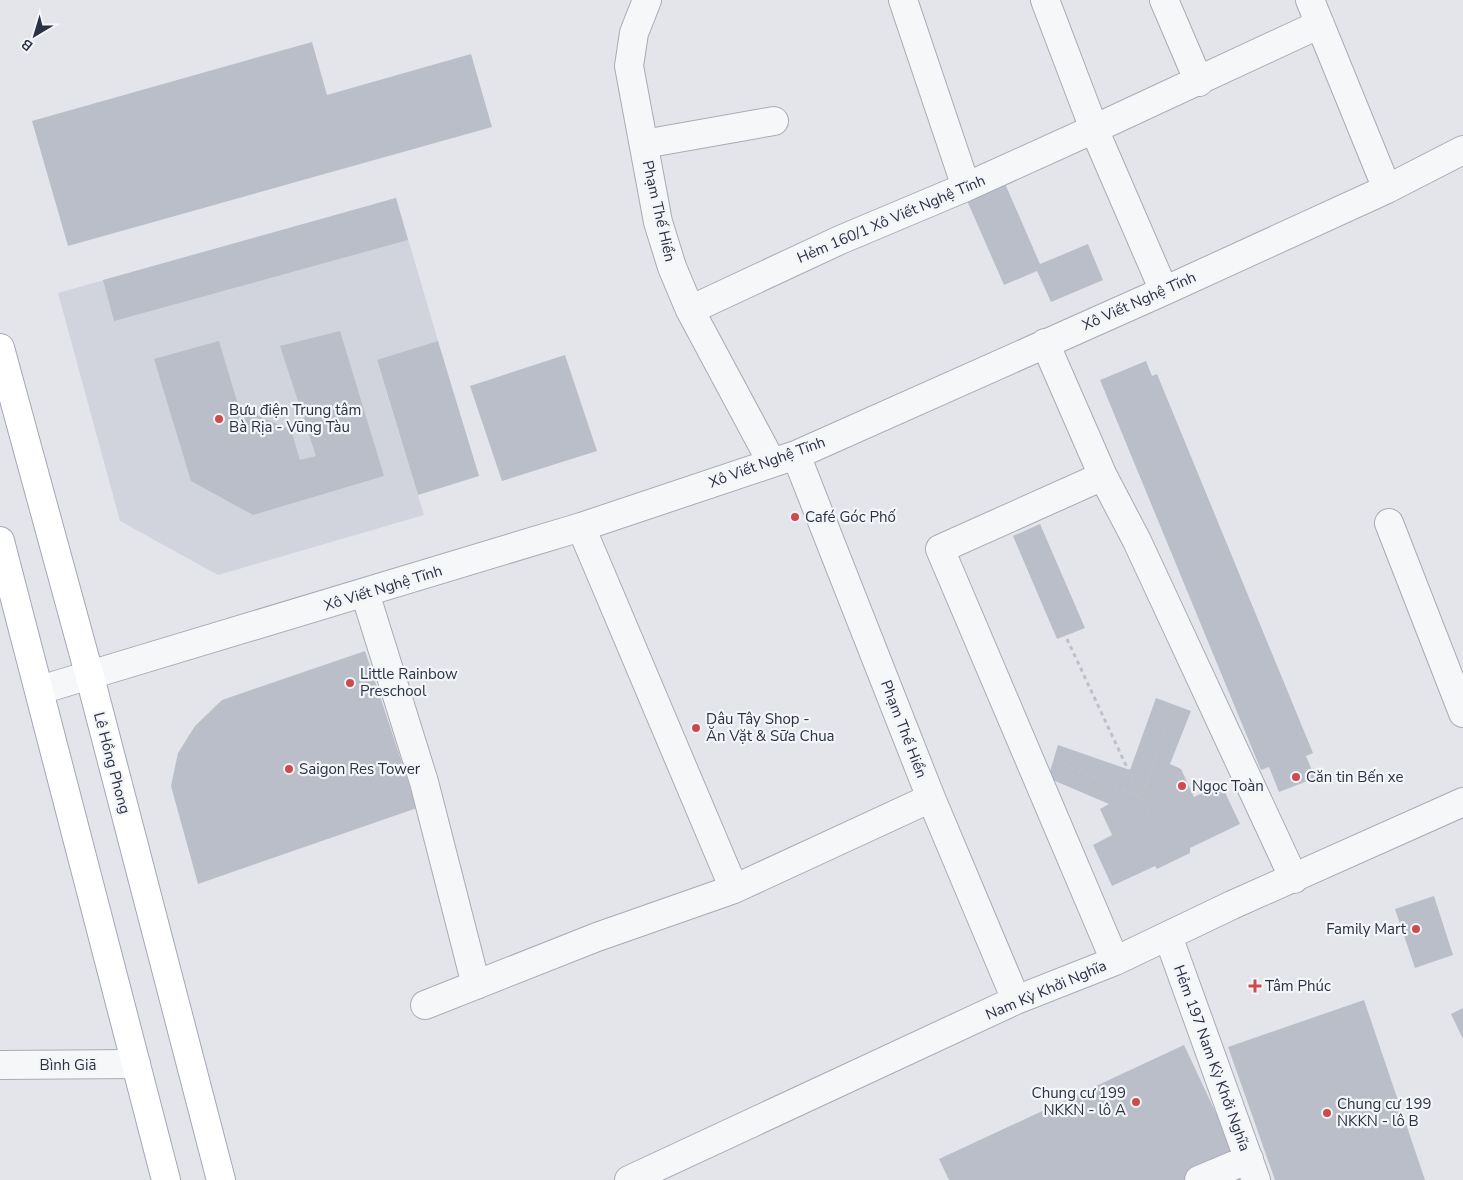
<svg xmlns="http://www.w3.org/2000/svg" width="1463" height="1180" viewBox="0 0 1463 1180" font-family="'Nunito Sans',sans-serif">
<style>
.built{fill:#d1d4dd}
.building{fill:#babec9}
.lines{fill:none;stroke-linecap:round;stroke-linejoin:round}
.minor-casing{stroke:#a8abb6;stroke-width:30}
.major-casing{stroke:#a3a8b7;stroke-width:30}
.path{stroke:#bdc0c6;stroke-width:3;stroke-dasharray:4 4;stroke-linecap:butt}
.minor{stroke:#f6f7f9;stroke-width:28}
.major{stroke:#fff;stroke-width:28}
.poi-dot{fill:#ce4b4d;stroke:#f3f5f8;stroke-width:2}
.labels{text-anchor:middle;stroke-width:4.5;stroke-linejoin:round;paint-order:stroke}
.street-label{font-size:15px;fill:#2b3144;stroke:#f3f5f8}
.poi-label{font-size:15px;fill:#2b3144;stroke:#f3f5f8;text-anchor:start}
</style>
<rect width="100%" height="100%" fill="#e3e5eb"/>
<path class="built" d="M396 198 439 344 377 361 424 515 218 575 120 521 58 293Z"/>
<path class="building" d="M312 42 327 95 471 54 492 127 68 246 32 121Z
M1003 179 1040 264 1088 244 1103 280 1051 302 1037 271 1004 285 965 196Z
M396 198 408 240 114 321 103 280Z
M340 331 384 476 253 515 191 481 154 359 219 341 239 408 291 430 300 460 316 456 280 346Z
M438 341 479 476 418 495 377 360Z
M565 355 597 451 502 481 470 386Z
M1146 361 1152 376 1157 374 1313 753 1306 756 1315 778 1279 792 1269 767 1261 770 1100 380Z
M1040 524 1085 628 1057 639 1013 536Z
M365 651 417 808 198 884 171 786 178 753 195 726 222 700Z
M1156 698 1191 711 1170 764 1181 769 1194 797 1221 784 1240 824 1190 848V853L1157 869 1155 866 1112 886 1093 845 1112 835 1100 809 1109 804 1048 778 1058 745 1130 770Z
M1434 896 1453 955 1415 968 1395 909Z
M1364 1000 1425 1180H1275L1228 1047Z
M1463 1008V1039L1451 1014Z
M1184 1045 1246 1177 1240 1180H949L939 1159Z"/>
<g class="lines">
<g class="minor-casing">
<path id="minor" d="M647 0 634 33 629 66 658 222 672 267 690 310 772 463
M903 0 966 187
M1045 0 1094 129 1164 291
M1164 0 1199 82
M1310 0 1387 189
M644 144 774 121
M690 310 840 240 966 187 1094 129 1320 24
M1045 343 1103 476 1137 541 1294 879
M796 455 931 798 1016 1000
M1103 476 940 549 1115 961
M1389 523 1463 713
M581 527 734 889
M365 593 424 782 476 985
M40 690 581 527 796 455 1164 291 1387 189 1463 150
M1168 936 1256 1180
M425 1005 597 937 734 889 931 798
M0 1065 136 1064
M629 1180 1016 1000 1115 961 1232 905 1463 802
M1199 1180 1249 1159"/>
</g>
<g class="major-casing">
<path id="major" d="M0 348 90 677 221 1180
M0 541 166 1180"/>
</g>
<path class="path" d="M1067 639 1152 821
M1063 764 1141 798 1170 712"/>
<use href="#minor" class="minor"/>
<use href="#major" class="major"/>
</g>
<g class="poi-dot">
<circle cx="219" cy="419" r="5"/>
<circle cx="795" cy="517" r="5"/>
<circle cx="350" cy="683" r="5"/>
<circle cx="696" cy="728" r="5"/>
<circle cx="289" cy="769" r="5"/>
<circle cx="1296" cy="777" r="5"/>
<circle cx="1182" cy="786" r="5"/>
<circle cx="1416" cy="929" r="5"/>
<path d="M1252.5 978.5h5v5h5v5h-5v5h-5v-5h-5v-5h5z"/>
<circle cx="1136" cy="1102" r="5"/>
<circle cx="1327" cy="1113" r="5"/>
</g>
<g class="labels">
<g class="street-label">
<text transform="translate(659 211) rotate(77)" y="5">Phạm Thế Hiển</text>
<text transform="translate(891 219) rotate(-23)" y="5">Hẻm 160/1 Xô Viết Nghệ Tĩnh</text>
<text transform="translate(1139 301) rotate(-24)" y="5">Xô Viết Nghệ Tĩnh</text>
<text transform="translate(767 462) rotate(-20)" y="5">Xô Viết Nghệ Tĩnh</text>
<text transform="translate(383 588) rotate(-17)" y="5">Xô Viết Nghệ Tĩnh</text>
<text transform="translate(904 729) rotate(69)" y="5">Phạm Thế Hiển</text>
<text transform="translate(112 763) rotate(75)" y="5">Lê Hồng Phong</text>
<text transform="translate(1046 990) rotate(-23)" y="5">Nam Kỳ Khởi Nghĩa</text>
<text transform="translate(1212 1058) rotate(70)" y="5">Hẻm 197 Nam Kỳ Khởi Nghĩa</text>
<text x="68" y="1070">Bình Giã</text>
</g>
<g class="poi-label">
<text x="229" y="415">Bưu điện Trung tâm<tspan x="229" dy="17">Bà Rịa - Vũng Tàu</tspan></text>
<text x="805" y="522">Café Góc Phố</text>
<text x="360" y="679">Little Rainbow<tspan x="360" dy="17">Preschool</tspan></text>
<text x="706" y="724">Dâu Tây Shop -<tspan x="706" dy="17">Ăn Vặt &amp; Sữa Chua</tspan></text>
<text x="299" y="774">Saigon Res Tower</text>
<text x="1306" y="782">Căn tin Bến xe</text>
<text x="1192" y="791">Ngọc Toàn</text>
<text x="1406" y="934" text-anchor="end">Family Mart</text>
<text x="1265" y="991">Tâm Phúc</text>
<text x="1126" y="1098" text-anchor="end">Chung cư 199<tspan x="1126" dy="17">NKKN - lô A</tspan></text>
<text x="1337" y="1109">Chung cư 199<tspan x="1337" dy="17">NKKN - lô B</tspan></text>
</g>
</g>
<g transform="translate(35 35) rotate(218)" stroke="#f3f5f8" stroke-width="4" paint-order="stroke">
<path d="M0-4L9 19L0 12L-9 19Z" fill="#2b3144"/>
<text y="-8" font-size="14" font-weight="bold" text-anchor="middle" fill="#2b3144">B</text>
</g>
</svg>
